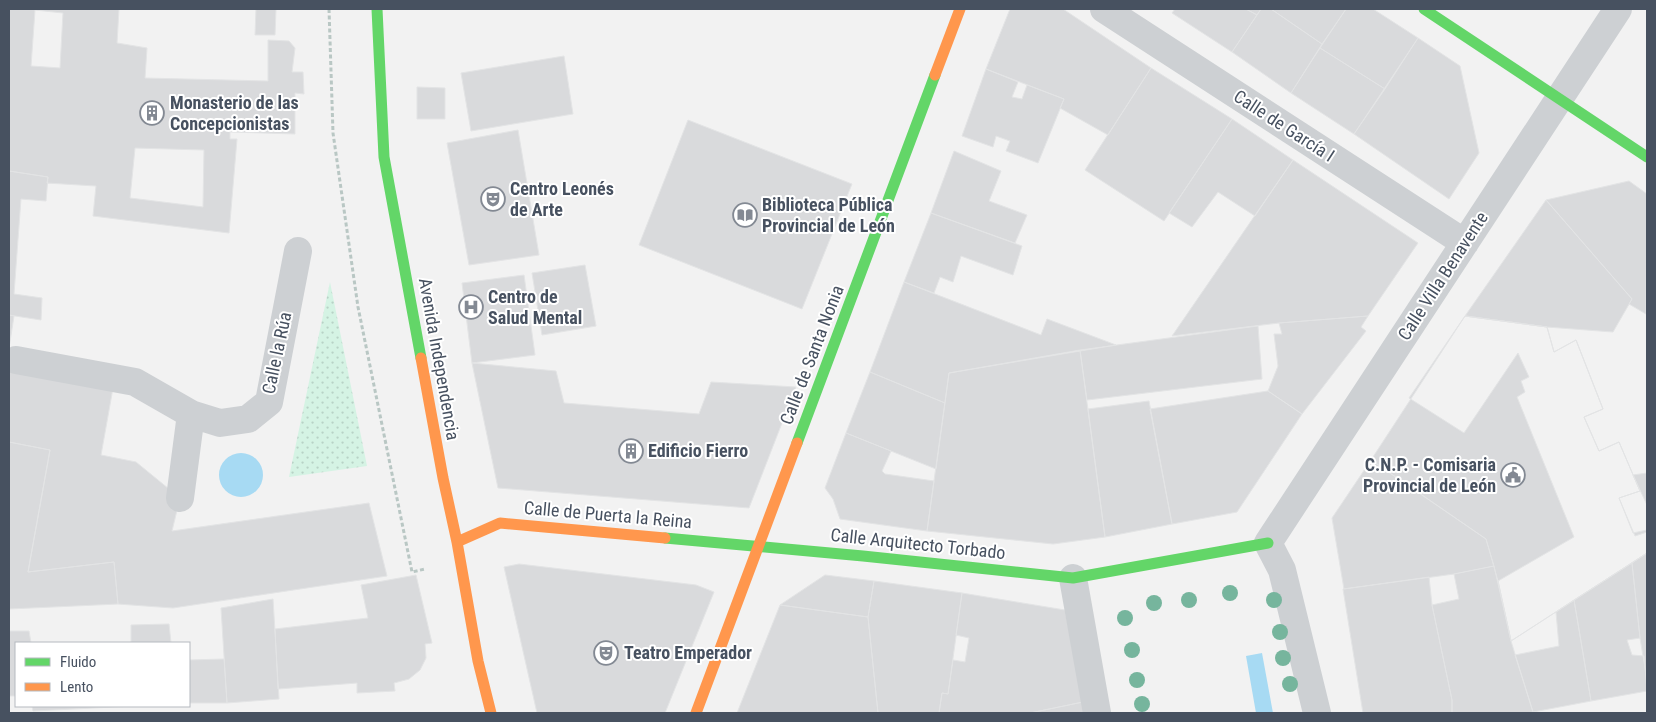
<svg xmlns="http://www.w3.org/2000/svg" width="1656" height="722" viewBox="0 0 1656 722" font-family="'Roboto Condensed',sans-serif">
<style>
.grass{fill:url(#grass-dots)}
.water{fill:#a7daf3}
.building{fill:#d9dadc;stroke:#e3e4e5;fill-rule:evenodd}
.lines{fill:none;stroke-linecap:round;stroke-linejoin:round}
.path{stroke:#b9c7c4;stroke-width:3;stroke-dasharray:4 2.5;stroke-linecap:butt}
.street{stroke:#cdd0d3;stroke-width:28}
.fast{stroke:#63d668;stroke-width:11}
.slow{stroke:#ff974d;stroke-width:11}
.tree{fill:#76b59d}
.labels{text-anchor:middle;stroke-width:4;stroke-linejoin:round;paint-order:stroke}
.poi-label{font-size:18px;font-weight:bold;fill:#475160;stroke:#fff;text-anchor:start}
.street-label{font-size:18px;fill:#475160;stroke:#fff}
</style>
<defs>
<pattern id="grass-dots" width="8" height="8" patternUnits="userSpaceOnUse" patternTransform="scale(1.25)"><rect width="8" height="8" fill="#d5f3e4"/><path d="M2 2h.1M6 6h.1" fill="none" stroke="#b8d2c6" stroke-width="1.8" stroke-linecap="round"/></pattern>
</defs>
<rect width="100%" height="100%" fill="#f2f2f2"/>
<path class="grass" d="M330 282 367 466 289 477Z"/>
<path class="water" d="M219 475a22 22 0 1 1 44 0a22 22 0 1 1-44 0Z
M1262 653 1273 713H1256L1246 656Z"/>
<path class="building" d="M9 9H119L117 43 147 48 145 78 268 81V40L289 41 295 48 292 72H303L304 94 295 93V134L230 132V139H237L229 233 93 216 96 186 47 183 48 177 9 171ZM35 10 63 13 60 68 31 66ZM135 148 204 150 203 207 130 198Z
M256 9H276L275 35H255Z
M1010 9H1063L1151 68 1108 135 1060 108 1064 99 986 69Z
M1175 9H1246L1257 15 1232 52 1172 13Z
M1246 9H1261L1257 15Z
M1261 9H1271L1322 44 1291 93 1232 52Z
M1271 9H1346L1322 44Z
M1346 9H1373L1418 38 1385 89 1320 48Z
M1418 38 1460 66 1479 153 1449 199 1354 134Z
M1320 48 1385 89 1354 134 1291 93Z
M564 56 573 114 471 131 461 73Z
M1151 68 1232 119 1164 221 1085 170Z
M986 69 1018 82 1012 97 1022 99 1027 85 1064 99 1038 163 1006 151 1010 141 996 136 993 147 962 136Z
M417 87 445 88V119H417Z
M1232 119 1293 160 1255 216 1218 192 1192 227 1169 213Z
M688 120 852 184 802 309 639 245Z
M518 130 539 255 469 265 447 143Z
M954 151 1001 171 989 201 1027 215 1015 243 931 213Z
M1293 160 1418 243 1368 316 1279 323 1172 336Z
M9 171 48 177 46 201 21 199 14 294 42 298 41 320 9 315Z
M1629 181 1647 194 1646 314 1629 304 1632 299 1546 200Z
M1546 200 1632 299 1613 332 1547 327 1465 316Z
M931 213 1022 246 1013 275 961 256 953 282 940 277 934 293 904 282Z
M585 265 596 326 542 335 532 273Z
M524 275 535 355 472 363 462 283Z
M904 282 1041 335 1047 319 1116 345 949 373 945 403 870 372Z
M9 315 14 316 9 348Z
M1368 316 1361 327 1366 331 1302 414 1268 391 1278 366 1274 334H1282L1279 323Z
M1465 316 1547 327 1554 352 1576 340 1603 409 1584 417 1599 451 1619 442 1640 491 1619 498 1635 536 1647 532V553L1511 641 1498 581 1574 537 1517 397 1525 392 1521 381 1529 377 1518 353 1464 433 1409 398Z
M1465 316 1547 327 1554 352 1576 340 1603 409 1584 417 1599 451 1619 442 1640 491 1619 498 1633 533 1647 530V553L1511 641 1498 581 1486 539 1371 460Z
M1258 326 1262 379 1087 400 1080 350Z
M1080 350 1105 537 1053 544 927 531 949 373Z
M472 363 556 371 564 403 699 414 711 382 796 387 749 508 498 488Z
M9 367 113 388 101 455 136 462 180 498 172 531 369 503 387 576 173 608 118 604 114 562 28 572 50 450 9 442Z
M870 372 945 403 936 469 846 433Z
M1268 391 1302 414 1237 512 1172 524 1150 409Z
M1149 401 1172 524 1105 537 1088 409Z
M846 433 891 451 882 471 885 474 934 481 927 531 840 519 833 499 825 488Z
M9 442 50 450 28 572 114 562 118 604 9 609Z
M1371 460 1486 539 1494 566 1454 574 1344 589 1332 518Z
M1647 473V505L1633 475Z
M1647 553V680L1640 638 1632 563Z
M1632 563 1640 638 1627 640 1632 655 1644 656 1647 691 1591 701 1574 600Z
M519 564 696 585 714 592 665 713H537L504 567Z
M1494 566 1511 641 1533 712 1524 713H1452V700L1432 605 1459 599 1454 574Z
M416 575 432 643 425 644 426 658 420 670 409 679 394 683 395 691 357 693V683L278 689 275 629 368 618 361 585Z
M825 575 874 581 868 617 780 605Z
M1429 577 1432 605 1452 700V713H1363L1343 589Z
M874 581 962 593 948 694 942 693 939 713H878L868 617Z
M962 593 1065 610 1083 702 1030 713H939L942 693 948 694 953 660 965 662 969 638 956 635Z
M273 599 279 699 227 703 221 608Z
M1574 600 1591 701 1533 712 1515 655 1559 646 1556 612Z
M780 605 868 617 878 713H737Z
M169 624 171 643H131V625Z
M9 631H29L31 643H16V696H9Z
M224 659 227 703H189V660Z
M1083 702 1085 713H1030Z
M32 706H133L33 711Z"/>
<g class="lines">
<path class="path" d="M329 9 333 133 358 307 412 572 425 569"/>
<path class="street" d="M1104 9 1465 243
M16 360 135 382 191 414 220 423 248 419 269 402 298 251
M180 498 191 414
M1073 578 1097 713
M1317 713 1282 570 1268 543 1618 9"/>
<path class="fast" d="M377 9 384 157 421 358
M1424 9 1647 157
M797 443 935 75
M665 538 863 556 1073 578 1268 543"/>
<path class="slow" d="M935 75 960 9
M421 358 443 478 457 542 478 661 491 713
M457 542 500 523 665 538
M696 713 797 443"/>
</g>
<g class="tree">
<circle cx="1230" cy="593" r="8"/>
<circle cx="1189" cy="600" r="8"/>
<circle cx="1274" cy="600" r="8"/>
<circle cx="1154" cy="603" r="8"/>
<circle cx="1125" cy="618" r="8"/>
<circle cx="1280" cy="632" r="8"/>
<circle cx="1132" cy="650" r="8"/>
<circle cx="1283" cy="658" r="8"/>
<circle cx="1137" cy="680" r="8"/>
<circle cx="1290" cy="684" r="8"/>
<circle cx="1142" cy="704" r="8"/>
</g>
<defs>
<g id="building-ring" transform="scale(1.25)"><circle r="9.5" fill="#fff" stroke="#838993" stroke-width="1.5"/><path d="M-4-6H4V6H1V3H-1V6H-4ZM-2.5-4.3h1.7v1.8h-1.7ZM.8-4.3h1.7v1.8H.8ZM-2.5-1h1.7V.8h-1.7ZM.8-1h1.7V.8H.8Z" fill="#838993"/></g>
<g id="theatre-ring" transform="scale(1.25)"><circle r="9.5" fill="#fff" stroke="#838993" stroke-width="1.5"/><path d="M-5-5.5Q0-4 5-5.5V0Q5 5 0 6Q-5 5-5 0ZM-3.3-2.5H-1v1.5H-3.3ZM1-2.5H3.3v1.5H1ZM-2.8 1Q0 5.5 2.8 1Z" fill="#838993"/></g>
<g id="library-ring" transform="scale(1.25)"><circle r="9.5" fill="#fff" stroke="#838993" stroke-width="1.5"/><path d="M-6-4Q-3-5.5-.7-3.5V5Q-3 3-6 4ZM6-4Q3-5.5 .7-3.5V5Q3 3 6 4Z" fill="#838993"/></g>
<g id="hospital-ring" transform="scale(1.25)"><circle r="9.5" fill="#fff" stroke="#838993" stroke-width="1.5"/><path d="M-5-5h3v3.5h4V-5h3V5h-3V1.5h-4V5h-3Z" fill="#838993"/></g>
<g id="civic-ring" transform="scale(1.25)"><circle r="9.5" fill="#fff" stroke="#838993" stroke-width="1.5"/><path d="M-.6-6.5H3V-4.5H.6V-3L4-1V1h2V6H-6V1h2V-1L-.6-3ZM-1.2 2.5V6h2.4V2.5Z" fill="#838993"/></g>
</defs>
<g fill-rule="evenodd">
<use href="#building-ring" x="152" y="113"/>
<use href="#theatre-ring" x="493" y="199"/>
<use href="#library-ring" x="745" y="215"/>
<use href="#hospital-ring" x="471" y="307"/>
<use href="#building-ring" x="631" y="451"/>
<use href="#civic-ring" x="1513" y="475"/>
<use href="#theatre-ring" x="606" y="653"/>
</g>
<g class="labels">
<g class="poi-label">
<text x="170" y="109">Monasterio de las<tspan x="170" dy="21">Concepcionistas</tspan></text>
<text x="510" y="195">Centro Leonés<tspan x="510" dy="21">de Arte</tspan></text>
<text x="762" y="211">Biblioteca Pública<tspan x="762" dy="21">Provincial de León</tspan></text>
<text x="488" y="303">Centro de<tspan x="488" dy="21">Salud Mental</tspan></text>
<text x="648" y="457">Edificio Fierro</text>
<text x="1496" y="471" text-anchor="end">C.N.P. - Comisaria<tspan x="1496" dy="21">Provincial de León</tspan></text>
<text x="624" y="659">Teatro Emperador</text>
</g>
<g class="street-label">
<text transform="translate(1284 126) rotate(33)" y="6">Calle de García I</text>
<text transform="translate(1443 276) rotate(-57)" y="6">Calle Villa Benavente</text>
<text transform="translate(277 353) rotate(-78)" y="6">Calle la Rúa</text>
<text transform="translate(812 355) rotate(-69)" y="6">Calle de Santa Nonia</text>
<text transform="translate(439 359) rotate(80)" y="6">Avenida Independencia</text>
<text transform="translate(608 515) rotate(5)" y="6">Calle de Puerta la Reina</text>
<text transform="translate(918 544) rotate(6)" y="6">Calle Arquitecto Torbado</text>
</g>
</g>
<rect width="1656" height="722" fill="none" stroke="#475160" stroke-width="20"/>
<rect x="15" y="642" width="175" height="65" fill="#ffffff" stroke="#b5b9bf"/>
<rect x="25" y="658" width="25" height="8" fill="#63d668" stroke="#b5b9bf"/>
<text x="60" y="667" font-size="15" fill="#475160">Fluido</text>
<rect x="25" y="683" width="25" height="8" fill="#ff974d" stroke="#b5b9bf"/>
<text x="60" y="692" font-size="15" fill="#475160">Lento</text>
</svg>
